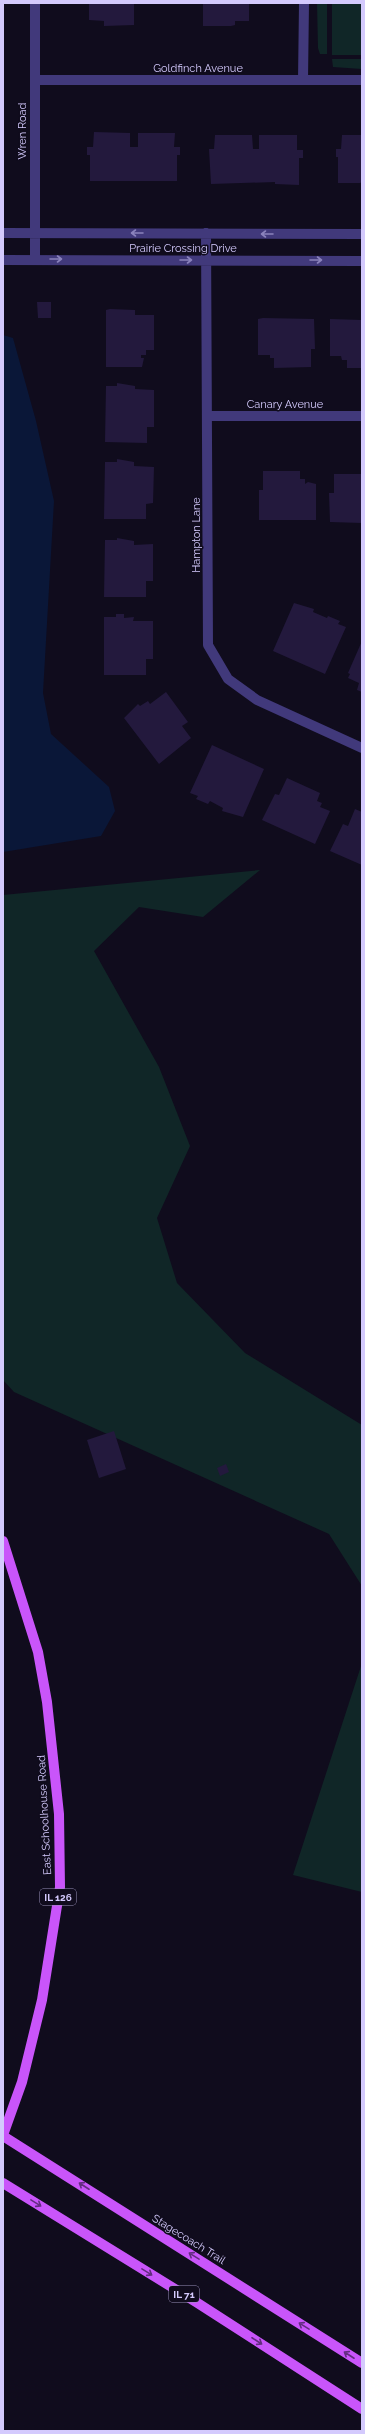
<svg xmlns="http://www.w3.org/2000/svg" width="365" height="2434" viewBox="0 0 365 2434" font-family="Raleway,sans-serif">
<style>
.green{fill:#102627}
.water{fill:#0a1738}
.building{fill:#23193d}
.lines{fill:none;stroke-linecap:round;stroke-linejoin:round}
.street{stroke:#41397b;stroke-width:10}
.primary{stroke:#c955fa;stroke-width:10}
.oneway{stroke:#8a82bc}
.oneway2{stroke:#632d80}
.labels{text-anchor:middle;stroke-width:3;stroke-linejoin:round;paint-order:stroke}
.shield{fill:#100c1d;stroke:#9991ba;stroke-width:1}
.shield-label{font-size:10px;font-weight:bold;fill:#d4cafd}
.street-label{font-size:11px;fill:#d4cafd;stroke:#100c1d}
</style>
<rect width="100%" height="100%" fill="#100c1d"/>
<path class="green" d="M317 3H327V54H320L318 48Z
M332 3H362V55H332Z
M332 59H362V69L333 67Z
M260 870 203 917 139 907 94 951 159 1067 190 1146 157 1218 177 1283 245 1353 362 1425V1586L329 1534 14 1392 3 1380V895Z
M362 1663V1892L293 1875Z"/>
<path class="water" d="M3 335 13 338 36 421 54 501 43 693 51 734 109 787 115 811 101 836 3 852Z"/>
<path class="building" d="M89 3H134V25L104 26V21L89 20Z
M203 3H249V21H235V25L231 26H203Z
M94 132 130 133V147H138V133H175L174 147H180V155H177V181H90V155H87V147H93Z
M215 135H252L253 149H259V135H297V150H303V158H299V185L275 184V182L211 184 209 149H214Z
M342 135H362V182L360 183H338V157H336V149H341Z
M37 302H51V318H38Z
M110 309 135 310V315H154V350H146V355H141V358H144L142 367H106V310Z
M263 318 314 319 315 349H311V367L274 368V358H270V355H258V319Z
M330 319 362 320V368H347V360H342L341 356H330Z
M117 383 135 386V389L154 390V427H147V443L105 442 106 386H117Z
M117 459 134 462V466L154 467 153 503 146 504V519H104L105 462H117Z
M263 471H300V479H305V484L308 482 316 484V520H259V490H263Z
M334 474H362V523L330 522 329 493H334Z
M117 538 134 541V545L153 544V581H146V597H104L105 540H117Z
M294 603 314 609 313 612 327 618 328 616 340 621 338 624 346 627 325 674 273 651Z
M116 614H124V618L134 617 133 621H153V659H146V675H104V617H116Z
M362 641V692L357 690 359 683 348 678 350 674 348 673Z
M166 692 188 722 182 726 191 738 159 764 124 718 138 704 140 706 148 701 150 704Z
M212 745 264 769 243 817 222 811 223 808 210 801 208 804 196 799 198 796 190 793Z
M287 778 320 793 317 801 322 803 320 807 330 811 315 844 262 820 275 794 279 795Z
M355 809 362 812V865L330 851 343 824 348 826Z
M114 1431 126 1469 99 1478 87 1440Z
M226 1464 229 1472 220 1476 217 1468Z"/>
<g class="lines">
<path class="street" d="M35 3V259
M35 80H362
M303 80 304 3
M3 233 362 234
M206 233 208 645 228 679 257 700 362 748
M3 260 362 261
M207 416H362"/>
<path class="primary" d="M3 1541 38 1652 47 1702 59 1814 60 1887 42 2000 22 2082 3 2135
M3 2136 362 2363
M3 2183 196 2302 362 2409"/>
</g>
<defs><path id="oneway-shaft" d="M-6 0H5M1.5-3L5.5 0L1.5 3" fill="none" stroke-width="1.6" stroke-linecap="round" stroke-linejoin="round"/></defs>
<g class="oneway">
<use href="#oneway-shaft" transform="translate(137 233) rotate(-180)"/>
<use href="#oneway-shaft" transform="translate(267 234) rotate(-180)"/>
<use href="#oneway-shaft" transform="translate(56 259)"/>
<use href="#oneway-shaft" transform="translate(186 260)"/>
<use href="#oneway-shaft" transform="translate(316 260)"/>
</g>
<g class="oneway2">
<use href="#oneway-shaft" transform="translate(84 2186) rotate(-147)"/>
<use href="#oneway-shaft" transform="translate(36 2203) rotate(32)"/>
<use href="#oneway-shaft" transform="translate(194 2256) rotate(-148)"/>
<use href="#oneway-shaft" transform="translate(147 2272) rotate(32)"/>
<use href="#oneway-shaft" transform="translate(304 2326) rotate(-148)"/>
<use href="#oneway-shaft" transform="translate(257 2341) rotate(33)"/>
<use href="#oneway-shaft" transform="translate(349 2355) rotate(-147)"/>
</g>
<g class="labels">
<g class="shield">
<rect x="40" y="1889" width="36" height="16" rx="3"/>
<rect x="169" y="2286" width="30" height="16" rx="3"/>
</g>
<g class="shield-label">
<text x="58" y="1901">IL 126</text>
<text x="184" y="2298">IL 71</text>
</g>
<g class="street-label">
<text x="198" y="72">Goldfinch Avenue</text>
<text transform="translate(22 131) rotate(-90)" y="4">Wren Road</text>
<text x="183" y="252">Prairie Crossing Drive</text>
<text x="285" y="408">Canary Avenue</text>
<text transform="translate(196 535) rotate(-90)" y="4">Hampton Lane</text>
<text transform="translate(44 1815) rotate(-93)" y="4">East Schoolhouse Road</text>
<text transform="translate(189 2239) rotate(32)" y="4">Stagecoach Trail</text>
</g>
</g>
<rect width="365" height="2434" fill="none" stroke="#d4cafd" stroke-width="8"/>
</svg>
